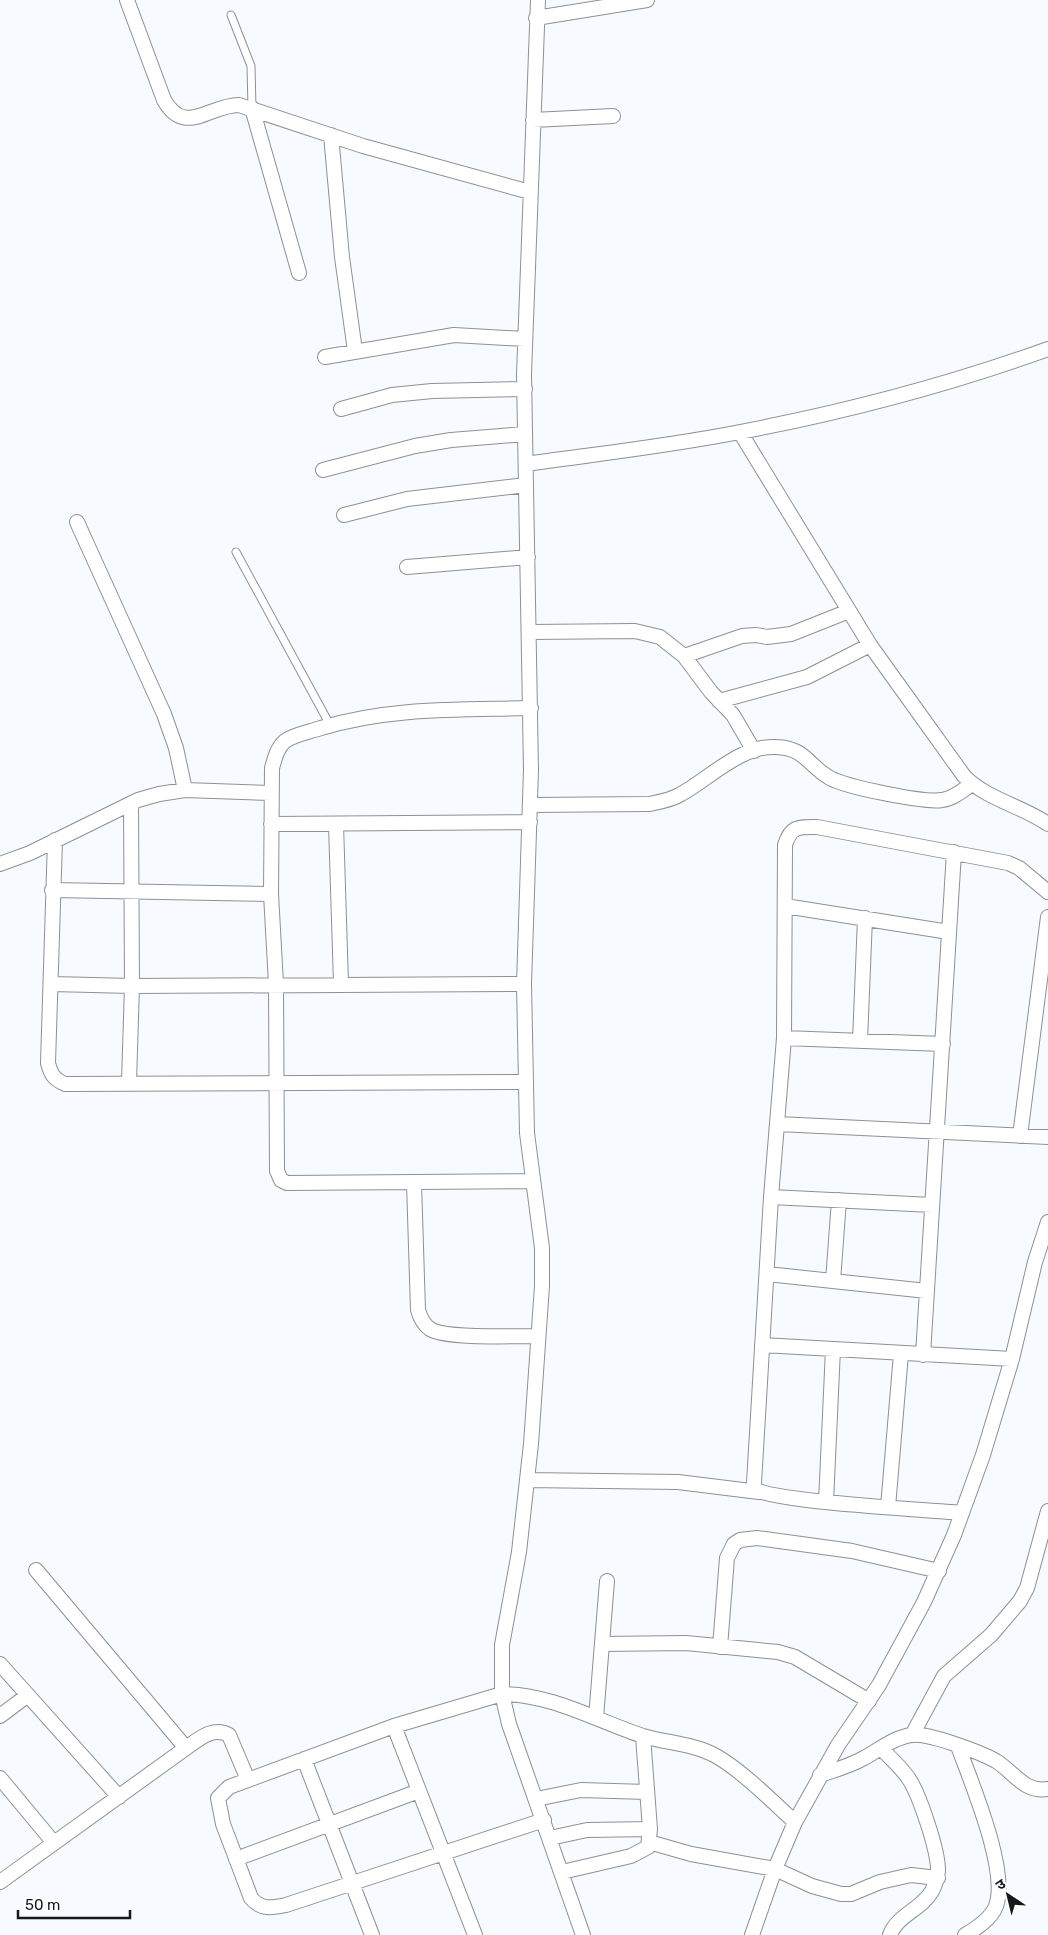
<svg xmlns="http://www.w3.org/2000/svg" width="1048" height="1935" viewBox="0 0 1048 1935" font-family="Rubik,'Noto Sans Devanagari',sans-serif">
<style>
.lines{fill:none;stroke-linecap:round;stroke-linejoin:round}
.service-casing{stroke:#8d9094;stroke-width:9}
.minor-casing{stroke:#8d9094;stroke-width:16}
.service{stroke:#fff;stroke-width:7}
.minor{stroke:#fff;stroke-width:14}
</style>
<rect width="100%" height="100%" fill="#f7faff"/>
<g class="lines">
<g class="service-casing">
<path id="service" d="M231 15 251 66 252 108
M236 552 330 725"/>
</g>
<g class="minor-casing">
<path id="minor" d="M127 0 164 100C185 137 209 105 239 105L363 146 530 192
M538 0 524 374 531 770 524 984 527 1133 542 1248V1286L531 1444 519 1552 502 1645V1694L509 1724 583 1935
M536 18 647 0
M252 108 299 273
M533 120 613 116
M331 135 342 257 355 351
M325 357 454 335 525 339
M341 409 392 395 432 391 525 389
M740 432 870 645 964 776C986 799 1022 806 1048 824
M526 464C597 454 669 446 740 432 845 412 948 385 1048 349
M323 470 415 446 451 440 525 434
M344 515 407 499 526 485
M77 522 164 714 176 748 185 790
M407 567 528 557
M530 632 635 631 660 637 684 656 711 692 733 715 754 751
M684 656 742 636 756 635 767 637 791 634 849 611
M719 701 807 677 870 645
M531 708C458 710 391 707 321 728 309 732 295 734 285 741 277 748 275 758 272 768L271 894 276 984 277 1171 281 1180 287 1183 532 1181
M530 805 649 804C659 802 672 800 681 794 710 778 741 745 776 747 806 748 808 766 830 778 846 787 924 803 942 800 953 799 963 790 972 784
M271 824 530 822
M336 824 341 984
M55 840 48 1063C51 1075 54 1079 65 1084L526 1082
M0 864 30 853 138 800 159 794 185 790 270 793
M52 890 271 894
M785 906 949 932
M52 984 132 986 524 984
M784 1038 943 1044
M860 1041 865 918
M129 1082 132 986 131 804
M778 1124 1048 1137
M1020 1136 1048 917
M414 1183 418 1310C420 1317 423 1324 430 1329 445 1339 517 1336 538 1336
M771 1197 932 1205
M767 1274 927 1291
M833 1281 839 1200
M762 1345 1012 1359
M923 1355 954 852
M527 1480 678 1482 759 1492
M826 1502 833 1349
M888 1507 901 1354
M962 1513C930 1510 772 1502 755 1489L754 1483 771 1197 784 1038 785 845C791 826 798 827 817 827L1008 863 1019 868 1048 892
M36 1570 186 1748
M602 1644 686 1643 778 1652 795 1657 869 1701
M720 1647 727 1558 734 1544 740 1540 757 1538 852 1551 939 1571
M0 1664 119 1797
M0 1716 28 1695
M596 1718 607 1581
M394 1726 475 1935
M912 1735 944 1676 991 1635 1020 1601 1027 1588 1048 1511
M958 1746C971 1782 1009 1871 996 1906 991 1919 977 1928 965 1935
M881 1748C890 1758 902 1768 909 1779 920 1796 938 1850 938 1870 938 1877 935 1885 932 1891 921 1910 897 1915 890 1935
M304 1759 372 1935
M820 1775C835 1770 850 1766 864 1758 879 1750 894 1737 912 1735 929 1733 980 1752 996 1761 1014 1772 1024 1793 1048 1789
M0 1778 54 1843
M536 1799 581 1790 647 1792
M544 1820 286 1905C272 1908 261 1910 251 1898L223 1824 218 1798 229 1787 394 1726 502 1694C552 1694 597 1721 643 1736 667 1743 695 1744 716 1756 741 1770 773 1802 795 1822
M550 1838 587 1830 650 1829
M649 1842 691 1854 775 1869 812 1886 841 1894H851L880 1882 911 1875 938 1878
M236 1859 419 1791
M562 1872 631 1856 648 1847 650 1829 643 1736
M0 1882 186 1748C199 1739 213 1726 229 1735L248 1780
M752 1935 775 1869 795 1822 838 1745 879 1685 924 1602 954 1535 983 1455 1012 1359 1035 1262 1048 1222"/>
</g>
<use href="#service" class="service"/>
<use href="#minor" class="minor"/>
</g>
<g transform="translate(1008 1895) rotate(325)" stroke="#ffffff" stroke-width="4" paint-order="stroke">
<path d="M0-4L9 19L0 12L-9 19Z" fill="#161719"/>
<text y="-8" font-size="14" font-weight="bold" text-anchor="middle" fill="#161719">उ</text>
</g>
<path d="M18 1910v8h112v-8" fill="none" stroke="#161719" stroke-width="2.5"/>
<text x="25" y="1910" font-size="15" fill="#161719" stroke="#ffffff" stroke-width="4" paint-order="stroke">50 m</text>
</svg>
